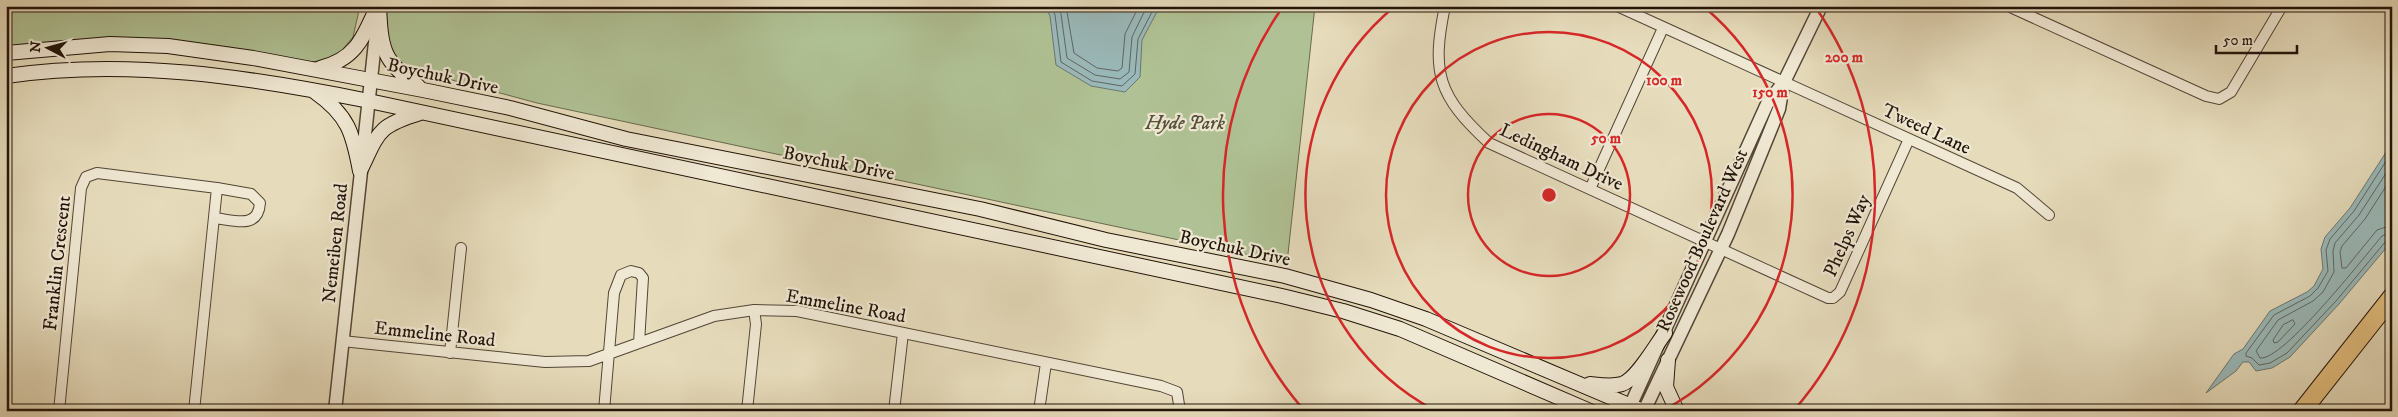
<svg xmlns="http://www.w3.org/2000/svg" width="2398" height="417" viewBox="0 0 2398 417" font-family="'IM FELL DW Pica',serif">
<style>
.green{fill:#b0c295;stroke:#696a4f}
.water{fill:#9ab9ba;stroke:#6a7773}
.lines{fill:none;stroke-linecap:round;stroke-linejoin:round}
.shore{stroke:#5e6662;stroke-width:1}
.minor-casing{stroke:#534536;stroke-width:12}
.tertiary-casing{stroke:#534536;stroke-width:15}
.secondary-casing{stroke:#221309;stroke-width:16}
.motorway-casing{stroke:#221309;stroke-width:20}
.minor{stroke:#efe8d3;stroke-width:10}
.tertiary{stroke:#efe8d3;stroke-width:12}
.secondary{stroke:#efe8d3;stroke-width:14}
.motorway{stroke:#e3be7e;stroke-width:18}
.ring{fill:none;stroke:#d62828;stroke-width:2.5}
.labels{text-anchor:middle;stroke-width:4.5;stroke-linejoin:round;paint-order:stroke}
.street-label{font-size:19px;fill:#221309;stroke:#efe8d3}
.park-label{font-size:19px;font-style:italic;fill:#54503a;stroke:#efe8d3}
.centre{fill:#d62828;stroke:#efe8d3;stroke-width:2.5}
.ring-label{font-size:15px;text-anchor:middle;font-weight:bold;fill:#d62828;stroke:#efe8d3;stroke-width:4.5;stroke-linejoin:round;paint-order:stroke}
</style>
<rect width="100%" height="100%" fill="#e6dcbc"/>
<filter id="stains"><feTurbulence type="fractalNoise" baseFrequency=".004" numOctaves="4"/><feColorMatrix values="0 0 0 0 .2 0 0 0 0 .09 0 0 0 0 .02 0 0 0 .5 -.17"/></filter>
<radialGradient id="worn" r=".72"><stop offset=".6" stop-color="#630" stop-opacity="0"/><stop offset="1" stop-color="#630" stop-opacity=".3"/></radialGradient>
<path class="green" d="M6 6H360L353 37 337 56 322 61 305 62 254 54 6 47Z
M387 6H1315L1287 263 537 103 426 73 394 60 386 32Z"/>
<path class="water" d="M1045 6H1160L1142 40 1140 77 1125 92 1091 86 1056 65 1050 16Z
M2392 143V241L2339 304 2290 357 2272 368 2256 371 2249 362H2243L2236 371 2206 393 2234 354 2243 349 2270 311 2307 292 2314 286 2323 269 2321 249 2325 237 2350 208Z"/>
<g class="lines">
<path class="shore" d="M1051 6 1055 15 1061 62 1092 81 1122 86 1135 74 1138 39 1155 6
M1058 6 1061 14 1067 58 1095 75 1120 79 1129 72 1132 37 1147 6
M1066 6 1074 53 1097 68 1118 71 1122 68 1125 34 1139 6
M2392 152 2354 211 2330 239 2326 250 2328 271 2318 288 2310 296 2274 315 2246 353V356L2252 358 2259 365 2270 363 2287 353 2336 301 2386 241 2392 239
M2392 164 2359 215 2335 243 2333 251 2334 272 2323 292 2313 301 2278 320 2256 351 2260 358C2283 361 2364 257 2382 236L2392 232
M2392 177 2365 219 2342 246 2340 252 2342 268H2346L2377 230 2392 225
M2293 320 2295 324 2278 342 2274 343 2273 340 2283 325Z"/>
<g class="minor-casing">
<path id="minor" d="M1445 6C1431 73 1438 96 1489 143L1828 298H1833L1840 292 1909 139
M1617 6 2017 188 2049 215
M2008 6 2206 96 2219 99 2231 92 2282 6
M1590 189 1663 28
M214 218C234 220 258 230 260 203L251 194 217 188
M342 341 545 362 589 361 714 316 754 310 797 311 1161 386 1177 392 1180 411
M450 353 461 248
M59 411 81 188 86 177 97 173 217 188 194 411
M604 411 614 293 621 275 631 271 639 273 643 278 639 343
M747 411 756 324 754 310
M894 411 903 333
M1039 411 1046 363"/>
</g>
<g class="tertiary-casing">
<path id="tertiary" d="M335 411 377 24
M1628 411 1767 104 1784 82 1821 6
M1644 411 1728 234 1779 109 1783 85"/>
</g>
<g class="secondary-casing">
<path id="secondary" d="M379 6C381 47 382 62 418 86
M6 53 110 44 168 46 253 58 423 90 510 108 626 139 980 209 1106 240 1285 276 1371 300 1426 319 1643 411
M320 68C356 59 363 38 377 7
M6 76C128 58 250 77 369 101L1282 296 1343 311 1400 329 1590 411
M315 92C348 115 353 133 360 171
M360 171C379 132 377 126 420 113
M1668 360 1666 387 1677 411
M1590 384C1600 385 1612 387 1622 384 1637 379 1655 346 1665 333"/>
</g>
<g class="motorway-casing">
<path id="motorway" d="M2302 411 2392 297"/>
</g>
<use href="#minor" class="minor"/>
<use href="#tertiary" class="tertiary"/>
<use href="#secondary" class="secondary"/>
<use href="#motorway" class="motorway"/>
</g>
<g class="ring">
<circle cx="1549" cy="195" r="81"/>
<circle cx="1549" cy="195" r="163"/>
<path d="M1434 410A244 244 0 0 1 1394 7M1704 7A244 244 0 0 1 1664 410"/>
<path d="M1303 409A326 326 0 0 1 1282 8M1816 8A326 326 0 0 1 1795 409"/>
</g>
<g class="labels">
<g class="street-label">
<text transform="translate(443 75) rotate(12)" y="7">Boychuk Drive</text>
<text transform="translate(1927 128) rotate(25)" y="7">Tweed Lane</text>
<text transform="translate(1562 156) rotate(25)" y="7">Ledingham Drive</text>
<text transform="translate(839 162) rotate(11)" y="7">Boychuk Drive</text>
<text transform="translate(1846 235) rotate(-66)" y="7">Phelps Way</text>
<text transform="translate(1701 240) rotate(-66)" y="7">Rosewood Boulevard West</text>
<text transform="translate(334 243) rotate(-84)" y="7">Nemeiben Road</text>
<text transform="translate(1235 247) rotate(12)" y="7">Boychuk Drive</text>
<text transform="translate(56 263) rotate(-84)" y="7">Franklin Crescent</text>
<text transform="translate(846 305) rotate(10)" y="7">Emmeline Road</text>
<text transform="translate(435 333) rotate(6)" y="7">Emmeline Road</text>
</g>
<g class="park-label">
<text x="1185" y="129">Hyde Park</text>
</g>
</g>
<circle cx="1549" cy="195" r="8" class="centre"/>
<g class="ring-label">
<text x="1844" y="62">200 m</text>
<text x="1664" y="85">100 m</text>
<text x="1770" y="97">150 m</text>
<text x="1606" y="143">50 m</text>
</g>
<rect width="2398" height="417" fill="none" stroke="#e6dcbc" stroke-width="25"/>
<rect x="8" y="8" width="2383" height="402" fill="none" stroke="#221309" stroke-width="2.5"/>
<rect x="12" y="12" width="2373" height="392" fill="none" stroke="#221309"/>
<g transform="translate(48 48) rotate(276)" stroke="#efe8d3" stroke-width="4" paint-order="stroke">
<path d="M0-4L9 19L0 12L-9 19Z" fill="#221309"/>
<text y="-8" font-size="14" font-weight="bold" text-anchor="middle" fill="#221309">N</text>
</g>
<path d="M2216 45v8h81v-8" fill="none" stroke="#221309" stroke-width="2.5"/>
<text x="2223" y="45" font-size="15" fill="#221309" stroke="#efe8d3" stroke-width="4" paint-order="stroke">50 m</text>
<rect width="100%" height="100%" filter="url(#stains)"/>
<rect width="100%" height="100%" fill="url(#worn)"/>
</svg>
